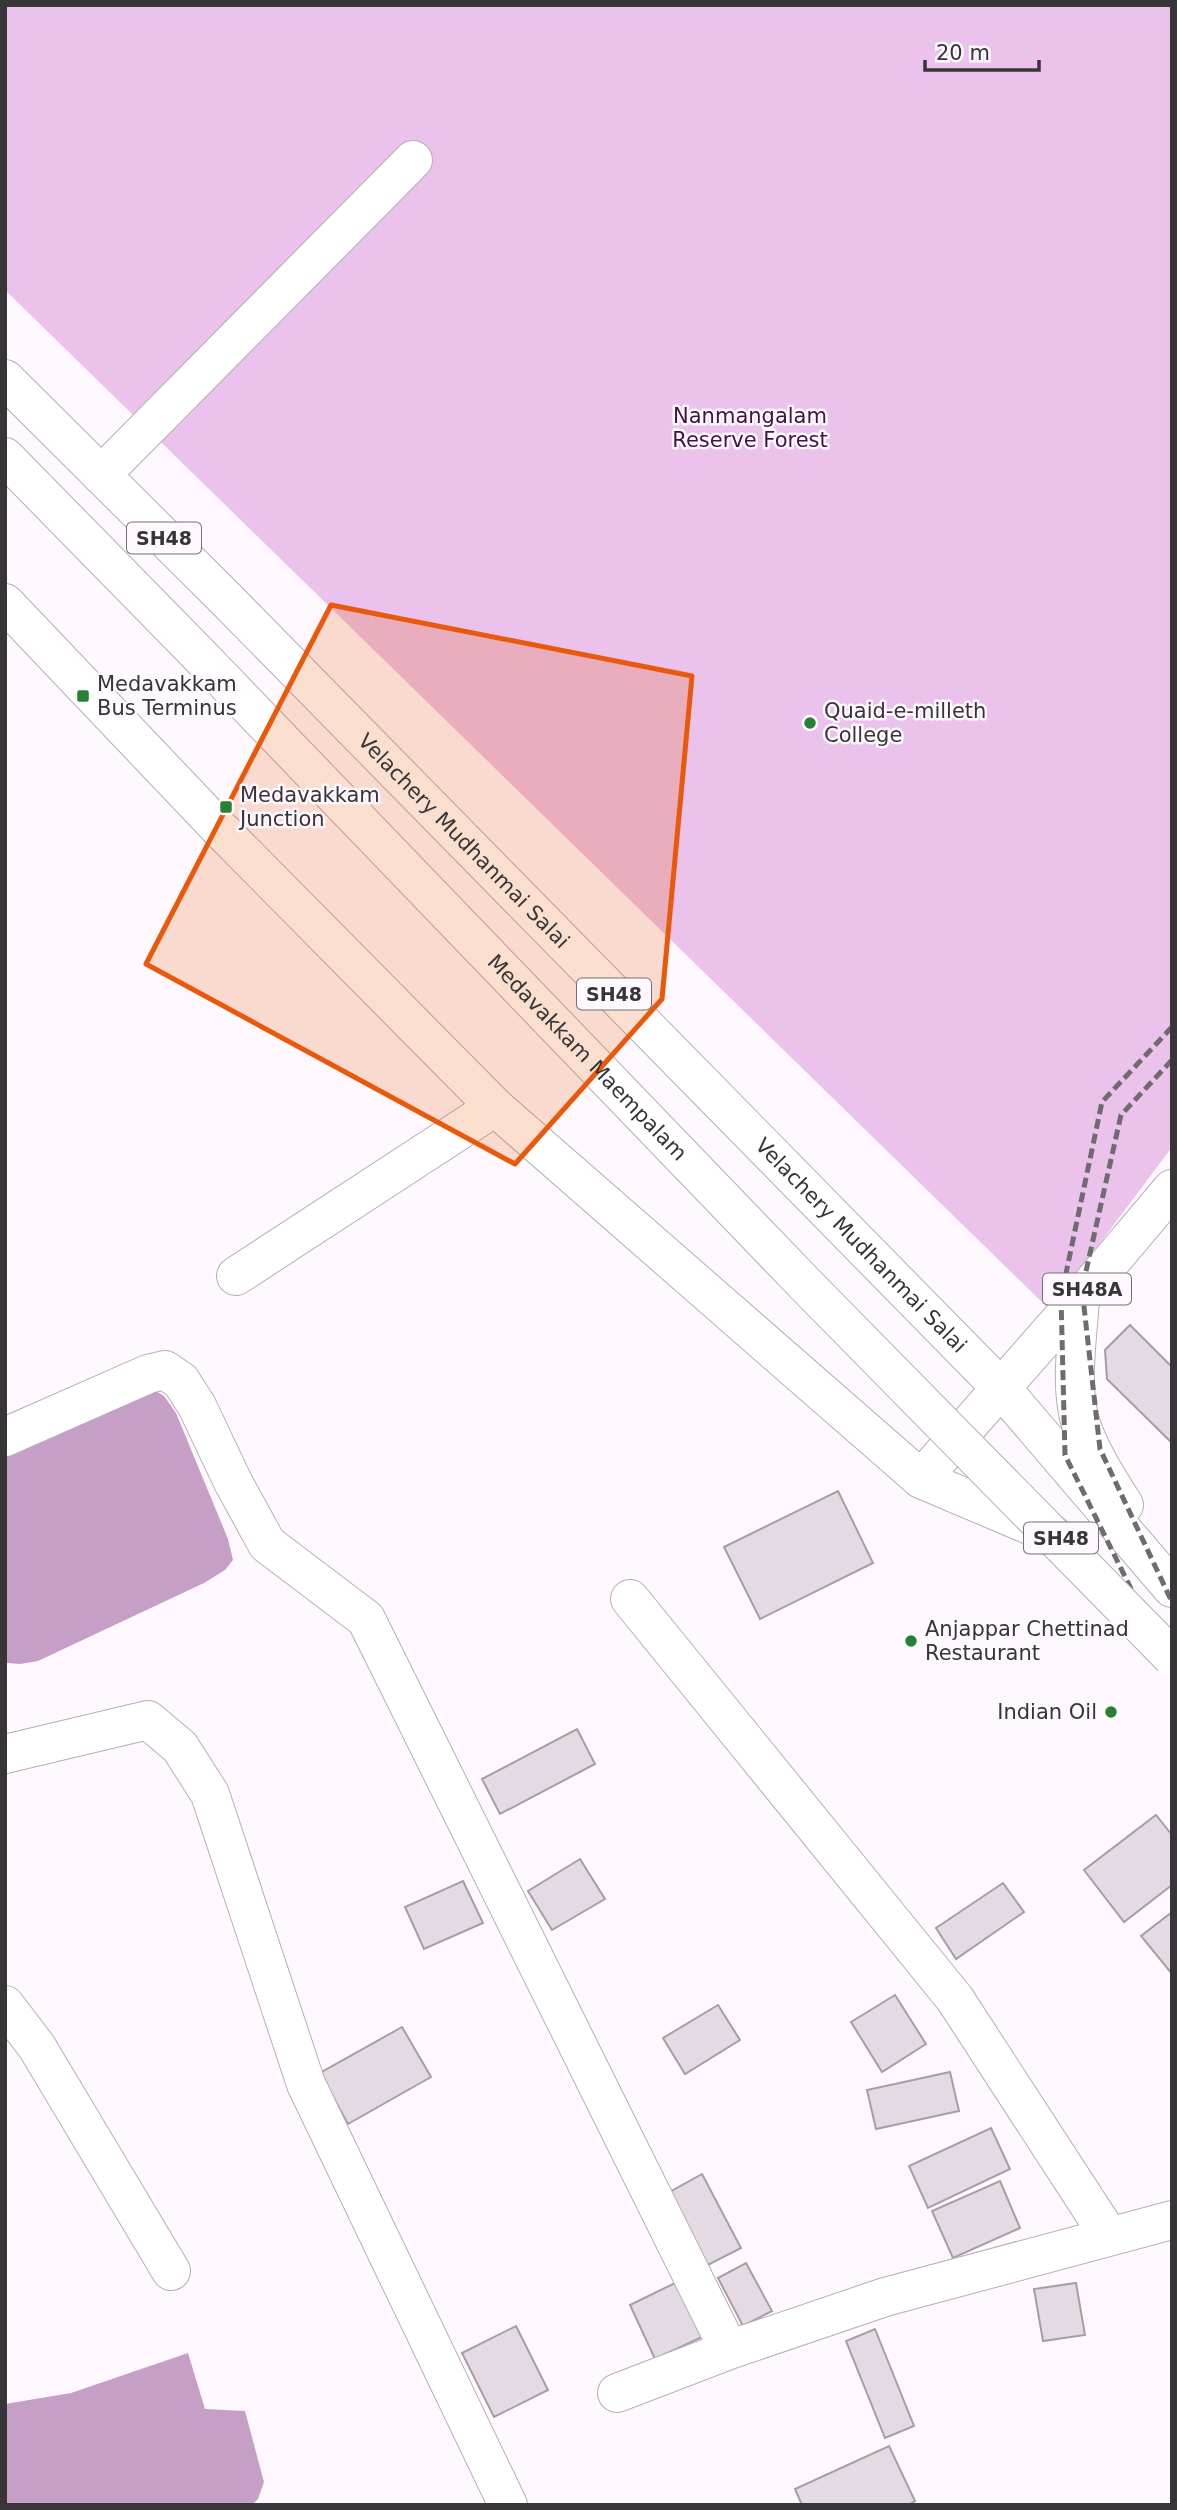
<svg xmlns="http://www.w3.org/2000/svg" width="1177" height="2510" viewBox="0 0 1177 2510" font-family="'DejaVu Sans',sans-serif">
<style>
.green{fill:#eac2eb}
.water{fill:#c69fc7}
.building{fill:#e3dae3;stroke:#a69da6;stroke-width:2}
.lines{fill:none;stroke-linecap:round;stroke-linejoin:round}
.minor-casing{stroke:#b7aeb7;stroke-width:40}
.major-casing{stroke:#b7aeb7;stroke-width:40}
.minor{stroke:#fff;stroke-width:38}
.major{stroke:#fff;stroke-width:38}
.rail{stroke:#6f6b6f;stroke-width:5;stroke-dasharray:10 5;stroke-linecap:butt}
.major-bridge-casing{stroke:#b7aeb7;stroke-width:40;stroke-linecap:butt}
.major-bridge{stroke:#fff;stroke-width:38}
.marked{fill:#e8590c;fill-opacity:0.2;stroke:#e8590c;stroke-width:5;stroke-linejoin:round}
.poi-dot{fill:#268233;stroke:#fff9ff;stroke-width:2.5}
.labels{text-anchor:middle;stroke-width:5;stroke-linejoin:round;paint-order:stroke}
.shield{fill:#fff9ff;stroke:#747074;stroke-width:2}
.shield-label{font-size:19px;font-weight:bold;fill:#383538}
.park-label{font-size:21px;fill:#411244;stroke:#fff9ff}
.poi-label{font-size:21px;fill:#383538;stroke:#fff9ff;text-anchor:start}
.street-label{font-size:21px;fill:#383538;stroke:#fff9ff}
</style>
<rect width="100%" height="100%" fill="#fff9ff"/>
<path class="green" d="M5 5H1172V1147L1050 1310 5 290Z"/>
<path class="water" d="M154 1390 164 1396 176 1413 228 1539 233 1560 225 1570 204 1583 38 1661 20 1664 7 1663 5 1452Z
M188 2353 205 2409 245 2411 264 2482 258 2499 252 2505H5V2404L71 2393Z"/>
<path class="building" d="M1130 1325 1172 1367V1443L1107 1379 1105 1350Z
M838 1491 873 1563 760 1619 724 1547Z
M577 1729 595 1764 500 1814 482 1779Z
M1156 1815 1172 1835V1885L1124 1922 1084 1870Z
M580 1859 605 1899 552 1930 528 1891Z
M463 1881 483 1923 424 1949 405 1907Z
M1003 1883 1024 1912 956 1959 936 1928Z
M1172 1912V1974L1141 1936Z
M895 1995 926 2044 882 2072 851 2022Z
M718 2005 740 2040 685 2074 663 2038Z
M402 2027 431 2077 348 2124 320 2073Z
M950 2072 959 2111 876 2129 867 2090Z
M991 2128 1010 2169 928 2208 909 2166Z
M702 2174 741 2248 706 2266 668 2193Z
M1000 2181 1020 2228 953 2258 932 2211Z
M746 2263 772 2311 743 2326 718 2278Z
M677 2282 702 2337 655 2359 630 2305Z
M1076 2283 1085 2335 1043 2341 1034 2289Z
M516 2326 548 2390 494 2417 462 2353Z
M875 2329 914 2426 885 2438 846 2341Z
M889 2446 915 2501 908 2505H802L795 2489Z"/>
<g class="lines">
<g class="minor-casing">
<path id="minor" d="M101 475 413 160
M236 1276 495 1107
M5 1437 148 1374 165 1370 181 1381 197 1406 233 1482 267 1544 366 1619 729 2350 885 2297 1172 2220
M630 1599 955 1999 1109 2236
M5 1754 148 1720 180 1747 210 1794 306 2084 508 2505
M5 2005 37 2047 171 2271
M617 2393 729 2350"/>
</g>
<g class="major-casing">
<g id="major">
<path id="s1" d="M5 379 227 600 1001 1388 1172 1588"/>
<path d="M5 457 207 663"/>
<path d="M5 603 220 829 495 1107 921 1479 1053 1535"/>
<path d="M1080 1298C1078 1336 1070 1380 1079 1417 1085 1443 1109 1482 1124 1505"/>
<path d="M921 1479 1080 1298 1172 1189"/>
</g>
</g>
<use href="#minor" class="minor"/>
<use href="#major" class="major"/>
<path class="rail" d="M1172 1027 1102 1102 1061 1297 1065 1455 1172 1672
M1172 1060 1121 1115 1082 1289 1100 1449 1172 1602"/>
<g class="major-bridge-casing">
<g id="major-bridge">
<path id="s2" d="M207 663 805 1284 1172 1657"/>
</g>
</g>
<use href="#major-bridge" class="major-bridge"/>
</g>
<path class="marked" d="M331 605 692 676 662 999 515 1164 146 964Z"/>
<g class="poi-dot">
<rect x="76" y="689" width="14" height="14" rx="3.5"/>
<circle cx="810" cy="723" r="7"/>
<rect x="219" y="800" width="14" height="14" rx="3.5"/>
<circle cx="911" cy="1641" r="7"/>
<circle cx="1111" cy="1712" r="7"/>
</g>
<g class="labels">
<g class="shield">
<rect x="127" y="522.5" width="74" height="31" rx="5"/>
<rect x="577" y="978.5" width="74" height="31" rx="5"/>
<rect x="1043" y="1273.5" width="88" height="31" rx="5"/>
<rect x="1024" y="1522.5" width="74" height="31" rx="5"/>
</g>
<g class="shield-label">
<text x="164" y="545">SH48</text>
<text x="614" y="1001">SH48</text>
<text x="1087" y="1296">SH48A</text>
<text x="1061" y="1545">SH48</text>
</g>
<g class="park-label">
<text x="750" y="423">Nanmangalam<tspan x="750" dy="24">Reserve Forest</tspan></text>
</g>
<g class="poi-label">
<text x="97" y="691">Medavakkam<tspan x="97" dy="24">Bus Terminus</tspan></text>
<text x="824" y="718">Quaid-e-milleth<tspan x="824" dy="24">College</tspan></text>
<text x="240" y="802">Medavakkam<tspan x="240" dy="24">Junction</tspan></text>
<text x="925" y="1636">Anjappar Chettinad<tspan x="925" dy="24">Restaurant</tspan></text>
<text x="1097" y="1719" text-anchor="end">Indian Oil</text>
</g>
<g class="street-label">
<text dy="7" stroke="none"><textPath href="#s1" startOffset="651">Velachery Mudhanmai Salai</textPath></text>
<text dy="7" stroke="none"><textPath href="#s2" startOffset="548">Medavakkam Maempalam</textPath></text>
<text dy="7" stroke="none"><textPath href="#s1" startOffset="1218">Velachery Mudhanmai Salai</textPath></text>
</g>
</g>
<rect width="1177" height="2510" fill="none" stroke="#383538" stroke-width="14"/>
<path d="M925 60v10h114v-10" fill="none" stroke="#383538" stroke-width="3.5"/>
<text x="936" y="60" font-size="21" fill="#383538" stroke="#fff9ff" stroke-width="5" paint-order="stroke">20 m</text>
</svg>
